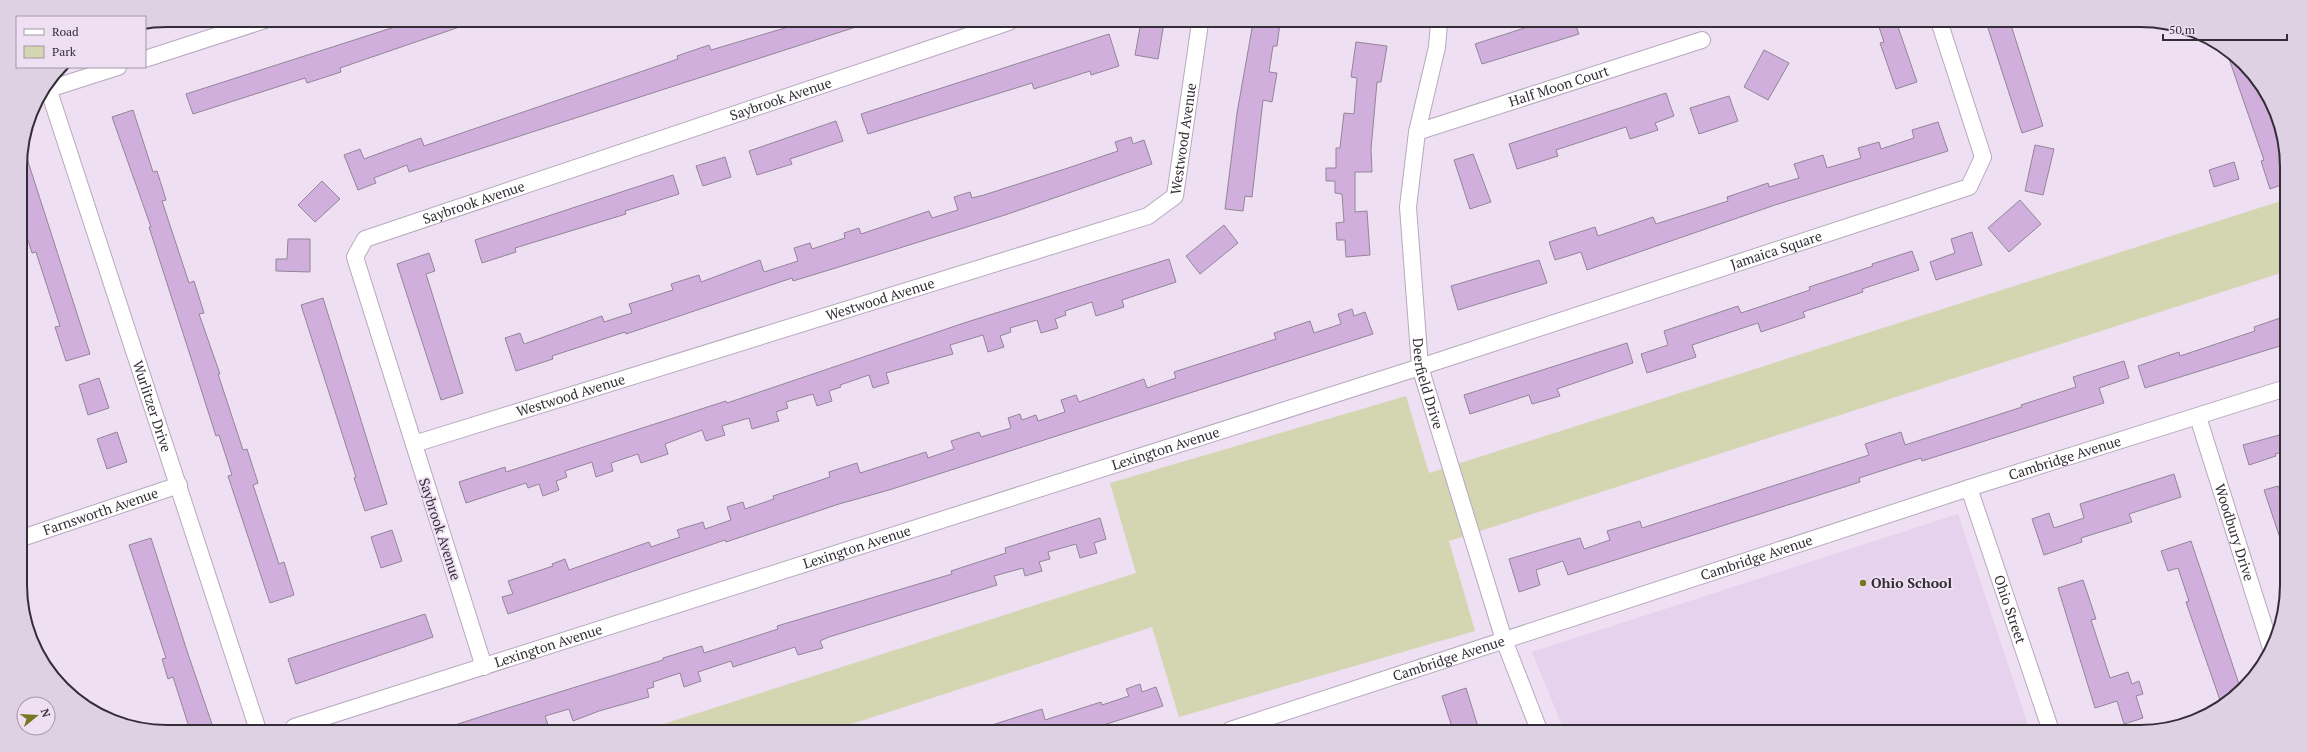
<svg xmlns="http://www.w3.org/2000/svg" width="2307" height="752" viewBox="0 0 2307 752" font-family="'PT Serif',serif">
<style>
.built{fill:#e6d2ed}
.green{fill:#d3d6b0}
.building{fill:#d0afdd;stroke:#938598}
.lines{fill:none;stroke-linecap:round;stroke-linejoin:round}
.minor-casing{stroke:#b7a9bc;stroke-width:18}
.minor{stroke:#fff;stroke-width:16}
.poi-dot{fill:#767820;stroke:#eedff3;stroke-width:1.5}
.labels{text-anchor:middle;stroke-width:4;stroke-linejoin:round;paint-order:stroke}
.street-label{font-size:14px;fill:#332d35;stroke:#eedff3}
.poi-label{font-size:14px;font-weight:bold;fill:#332d35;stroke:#eedff3;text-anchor:start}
.rim{fill:none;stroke:#332d35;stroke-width:2}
</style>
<rect width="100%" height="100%" fill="#eedff3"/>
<path class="built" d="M1958 514 2030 731 1564 730 1532 652Z"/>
<path class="green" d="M2284 200V272L1449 541 1475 631 1179 717 1152 627 836 729 651 728 1136 573 1110 483 1406 396 1429 473Z"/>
<path class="building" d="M403 21H471V23L340 68 341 72 307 83 305 78 193 114 186 94 404 24Z
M805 22H865V24L409 172 407 165 374 178 376 183 358 190 344 155 360 149 364 159 421 138 424 146 678 59 677 56 709 45 711 50Z
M1141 22 1164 23 1158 59 1135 55Z
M1253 23H1280L1277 46H1273L1269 72 1277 73 1272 102 1263 100 1252 197 1245 196 1243 211 1225 209 1237 113Z
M1540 23 1575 24 1579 34 1482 64 1475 44Z
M1878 24H1897L1917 82 1896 89 1880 43 1884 42Z
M1987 25H2011L2043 126 2022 133Z
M1109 34 1119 66 1091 75 1090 71 1034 89 1032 83 868 134 861 114Z
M1356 42 1387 46 1381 82H1377L1371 149 1372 172H1355V212L1367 211 1370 255 1346 257 1345 240H1337L1336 223 1344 222 1342 194 1335 193V181H1326V168H1336V148H1340L1344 113 1354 114 1357 78 1351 77Z
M1764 50 1789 63 1768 100 1744 87Z
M2226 50 2250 70 2269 98 2283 140 2278 142 2284 160V184L2270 189 2261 161 2264 160Z
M1666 93 1674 116 1655 123 1658 130 1630 139 1626 127 1556 150 1558 156 1517 169 1509 144Z
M1729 96 1738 121 1699 134 1690 108Z
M133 110 153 172 157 171 166 200 162 201 189 283 194 281 204 313 199 314 220 374H218L243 450 247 449 258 483 253 485 279 564 284 562 294 595 270 603 228 476 232 475 219 435 216 436 149 227H151L112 117Z
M836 121 843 141 790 159 792 164 757 175 749 151Z
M1938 122 1948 151 1775 205 1587 270 1581 252 1555 260 1549 242 1595 227 1598 236 1653 217 1656 224 1728 201 1727 197 1768 183 1769 187 1799 178 1794 164 1823 155 1827 168 1861 158 1858 148 1879 142 1881 149 1914 138 1912 130Z
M1131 137 1133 144 1144 140 1152 164 1005 215 842 266 793 281 792 278 626 334 625 332 552 356 553 359 516 371 505 338 520 333 524 344 602 316 604 322 632 313 629 304 673 290 671 284 699 275 701 282 760 260 764 272 798 261 794 248 810 243 812 249 845 238 844 233 859 228 861 234 929 211 932 218 958 210 954 197 970 192 972 198 984 195 1068 168 1118 151 1115 142Z
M2035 145 2054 149 2043 195 2025 191Z
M23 146 90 354 66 361 55 327 60 326 36 252 32 253 21 218 20 157Z
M1473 154 1491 202 1470 209 1454 160Z
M725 157 731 177 703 186 696 166Z
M2234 162 2239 179 2214 187 2209 170Z
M673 175 679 194 625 211 626 214 515 248 516 252 482 263 475 240Z
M322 181 340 199 315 222 298 205Z
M2020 200 2041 224 2009 252 1988 228Z
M1224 225 1238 243 1200 274 1186 256Z
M1972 232 1982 265 1936 280 1930 262 1955 253 1951 239Z
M288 239H310V272L276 271V259H287Z
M1912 251 1919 270 1862 289 1863 292 1803 312 1805 317 1761 332 1758 323 1692 345 1696 357 1647 373 1641 354 1668 345 1664 331 1738 306 1741 313 1810 290 1809 287 1873 266 1872 264Z
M429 253 435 271 426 274 463 393 441 400 397 264Z
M1169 259 1176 282 1122 300 1124 307 1096 316 1092 302 1065 311 1066 315 1055 319 1058 328 1041 333 1037 320 1010 328 1011 332 1000 336 1004 347 988 352 983 335 950 345 953 354 886 373 889 383 873 388 869 375 840 385 841 387 829 391 832 401 817 406 813 394 786 402 788 408 776 412 779 421 752 429 749 418 722 426 725 435 706 441 702 430 665 444 668 454 641 463 638 454 611 463 613 471 596 477 592 462 565 471 567 477 556 481 559 490 543 496 539 484 528 488 526 483 466 503 459 482 505 467 506 472 726 401 727 403 967 322Z
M1539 260 1547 283 1458 310 1451 286Z
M323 298 387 504 365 511 354 478 356 477 301 305Z
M1352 309 1354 316 1365 312 1373 334 889 490 839 504 726 542 725 540 508 614 502 597 513 594 508 581 553 566 552 564 565 559 569 570 649 542 651 547 680 537 677 530 703 522 705 529 731 520 727 507 743 502 745 509 774 499 773 496 830 477 829 472 857 463 860 473 926 452 928 458 954 449 951 441 979 432 981 437 1011 428 1008 418 1020 414 1022 420 1036 415 1038 421 1065 412 1061 400 1076 395 1079 402 1144 379 1147 388 1176 378 1174 372 1276 339 1274 333 1310 321 1314 333 1341 324 1338 314Z
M2283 317V345L2145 388 2138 366 2179 352 2180 356 2255 331 2254 327Z
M1627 343 1633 363 1557 389 1560 396 1532 404 1529 395 1470 414 1464 395Z
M2124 361 2129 378 2099 388 2104 403 1922 461 1921 458 1859 478 1860 482 1568 575 1563 561 1536 570 1540 585 1519 592 1509 559 1580 538 1584 549 1610 540 1607 531 1640 521 1642 528 1869 455 1865 444 1901 432 1905 445 2022 407 2021 405 2076 387 2073 377Z
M99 378 109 408 88 415 79 385Z
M117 432 127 462 107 469 97 439Z
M2283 434V452L2275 454 2276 456 2249 465 2243 445Z
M2174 474 2181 497 2129 514 2132 522 2081 538 2082 542 2044 555 2032 519 2049 513 2054 528 2084 518 2080 504Z
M2278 486 2283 499 2282 538H2280L2264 490Z
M1100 518 1106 539 1094 543 1097 553 1080 558 1076 544 1048 552 1050 559 1039 562 1042 571 1025 576 1023 568 994 576 997 585 829 637 820 641 823 648 798 655 795 647 733 667 731 661 698 672 701 681 684 687 680 673 653 682 654 687 647 689 649 697 599 711 573 721 569 709 545 716 549 728H456L455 725 495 712 663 660V658L702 646 704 653 778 629 777 626 952 574 951 571 1006 553 1005 548Z
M392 530 402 561 381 568 371 537Z
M151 538 187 651 213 727H189L173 677 168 679 162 659 166 658 129 545Z
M2191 541 2241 690 2230 702 2222 706 2186 602 2189 601 2178 568 2168 571 2161 551Z
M2083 580 2096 619 2091 620 2110 678 2128 672 2132 684 2139 681 2143 694 2136 696 2143 718 2124 724 2117 701 2095 708 2058 588Z
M425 614 433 637 296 684 288 659Z
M1140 684 1142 692 1156 687 1163 706 1091 729H990L989 726 1042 709 1045 720 1101 702 1102 705 1129 696 1126 689Z
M1466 688 1479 730H1453L1442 696Z"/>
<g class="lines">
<g class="minor-casing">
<g id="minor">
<path id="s1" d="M1439 23 1437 47 1417 132 1408 207 1420 367 1504 640 1539 730"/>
<path d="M145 59 265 20"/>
<path id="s2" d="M47 85 257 727"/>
<path d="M49 89 118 67"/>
<path id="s3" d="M1417 132 1702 40"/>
<path id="s4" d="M2198 417 2271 648"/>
<path id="s5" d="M414 444 1148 216 1175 196 1200 23"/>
<path id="s6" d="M1969 488 2051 731"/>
<path id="s7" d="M22 538 179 485"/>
<path id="s8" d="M484 667 355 257 365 239 1009 22"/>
<path id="s9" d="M294 727 1420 367 1969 187 1983 157 1940 24"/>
<path id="s10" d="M1230 730 1969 488 2283 389"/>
</g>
</g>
<use href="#minor" class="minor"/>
</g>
<circle class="poi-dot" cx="1863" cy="583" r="4"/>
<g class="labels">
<g class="street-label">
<text dy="5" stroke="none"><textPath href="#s3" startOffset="149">Half Moon Court</textPath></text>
<text dy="5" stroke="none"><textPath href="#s8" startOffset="889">Saybrook Avenue</textPath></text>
<text dy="5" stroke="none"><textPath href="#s5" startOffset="860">Westwood Avenue</textPath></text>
<text dy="5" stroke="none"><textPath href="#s8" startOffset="565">Saybrook Avenue</textPath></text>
<text dy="5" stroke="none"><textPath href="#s9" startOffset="1557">Jamaica Square</textPath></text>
<text dy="5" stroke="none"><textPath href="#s5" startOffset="488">Westwood Avenue</textPath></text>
<text dy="5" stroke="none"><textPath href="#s1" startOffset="365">Deerfield Drive</textPath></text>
<text dy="5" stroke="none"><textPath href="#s5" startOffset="164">Westwood Avenue</textPath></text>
<text dy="5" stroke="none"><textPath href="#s2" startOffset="338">Wurlitzer Drive</textPath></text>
<text dy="5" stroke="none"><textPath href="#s9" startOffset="915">Lexington Avenue</textPath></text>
<text dy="5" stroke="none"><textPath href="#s10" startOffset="878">Cambridge Avenue</textPath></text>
<text dy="5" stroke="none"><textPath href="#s7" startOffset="83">Farnsworth Avenue</textPath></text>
<text transform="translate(440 529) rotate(72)" y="5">Saybrook Avenue</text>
<text dy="5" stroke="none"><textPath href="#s4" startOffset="121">Woodbury Drive</textPath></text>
<text dy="5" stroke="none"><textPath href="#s9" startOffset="591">Lexington Avenue</textPath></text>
<text dy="5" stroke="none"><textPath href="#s10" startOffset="554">Cambridge Avenue</textPath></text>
<text dy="5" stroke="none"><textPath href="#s6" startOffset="128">Ohio Street</textPath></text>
<text dy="5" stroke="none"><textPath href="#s9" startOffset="267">Lexington Avenue</textPath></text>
<text dy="5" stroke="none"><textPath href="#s10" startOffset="230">Cambridge Avenue</textPath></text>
</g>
<g class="poi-label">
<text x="1871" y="588">Ohio School</text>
</g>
</g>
<path d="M0 0H2307V752H0ZM167 27H2140A140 140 0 0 1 2280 167V585A140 140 0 0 1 2140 725H167A140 140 0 0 1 27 585V167A140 140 0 0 1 167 27Z" fill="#dfd1e4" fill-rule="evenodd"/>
<path class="rim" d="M167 27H2140A140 140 0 0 1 2280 167V585A140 140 0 0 1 2140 725H167A140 140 0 0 1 27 585V167A140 140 0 0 1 167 27Z"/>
<rect x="16" y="16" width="130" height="52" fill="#eedff3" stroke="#a398a7"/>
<rect x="24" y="29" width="20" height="6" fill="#ffffff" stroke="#a398a7"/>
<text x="52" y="36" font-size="12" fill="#332d35">Road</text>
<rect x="24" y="46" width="20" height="12" fill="#d3d6b0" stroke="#a398a7"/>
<text x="52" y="56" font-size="12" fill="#332d35">Park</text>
<g transform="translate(36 716) rotate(72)"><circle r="19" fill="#eedff3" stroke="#a398a7"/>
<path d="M0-3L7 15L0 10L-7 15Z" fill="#767820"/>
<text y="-6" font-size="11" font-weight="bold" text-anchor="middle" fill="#332d35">N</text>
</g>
<path d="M2163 34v6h124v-6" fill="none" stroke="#332d35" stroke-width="2"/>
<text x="2169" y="34" font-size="12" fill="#332d35" stroke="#eedff3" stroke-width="3" paint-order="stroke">50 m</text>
</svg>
